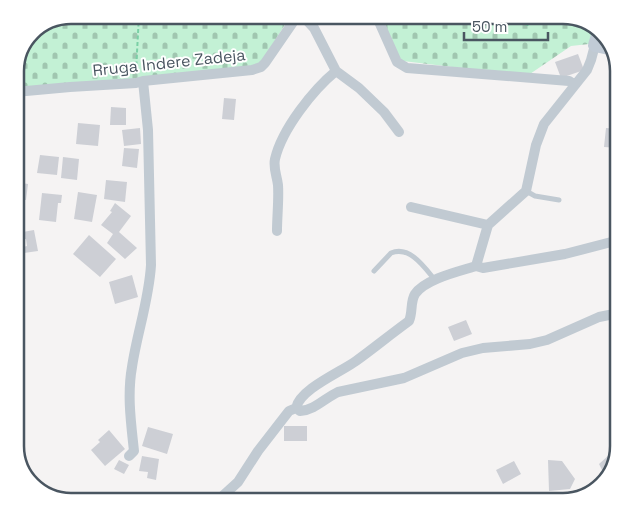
<svg xmlns="http://www.w3.org/2000/svg" width="634" height="517" viewBox="0 0 634 517" font-family="'Space Grotesk',sans-serif">
<style>
.cemetery{fill:url(#cemetery-stones)}
.building{fill:#cdcfd5}
.lines{fill:none;stroke-linecap:round;stroke-linejoin:round}
.path{stroke:#7ad0a6;stroke-width:2;stroke-dasharray:4 2.5;stroke-linecap:butt}
.lane{stroke:#c1cad2;stroke-width:5}
.street{stroke:#c1cad2;stroke-width:10}
.secondary{stroke:#c1cbd6;stroke-width:14}
.labels{text-anchor:middle;stroke-width:4;stroke-linejoin:round;paint-order:stroke}
.street-label{font-size:16px;fill:#4a5661;stroke:#fff}
.rim{fill:none;stroke:#4a5661;stroke-width:2.5}
</style>
<defs>
<pattern id="cemetery-stones" width="16" height="16" patternUnits="userSpaceOnUse" patternTransform="scale(1.25)"><rect width="16" height="16" fill="#c3f1d5"/><path d="M2 7V4a2 2 0 0 1 4 0v3zM10 15v-3a2 2 0 0 1 4 0v3z" fill="#a0c6b0"/></pattern>
</defs>
<rect width="100%" height="100%" fill="#f5f3f3"/>
<path class="cemetery" d="M71 15H291L264 58 259 64 252 66 143 78 15 89V67L34 29Z
M381 15H564L595 27 589 44 571 46 527 76 403 61 398 56Z"/>
<path class="building" d="M578 54 584 70 561 78 555 62Z
M224 98 236 99 234 120 222 119Z
M111 107 126 108V125H110Z
M78 123 100 125 98 146 76 144Z
M140 128 141 144 124 146 122 130Z
M606 128 619 129V148L604 147Z
M124 148 139 149 137 168 122 166Z
M40 155 59 157 57 175 37 173Z
M63 157 79 159 77 180 61 178Z
M616 164H619V182H615Z
M106 180 127 182 125 202 104 199Z
M15 182 28 184 26 200 15 199Z
M78 192 97 195 92 222 74 219Z
M42 193 62 195 61 203H58L56 222 39 220Z
M115 203 131 216 119 232 137 248 125 259 107 243 113 234 101 225 112 212 110 211Z
M34 230 38 251 24 253 23 247 27 246 26 239 18 240 17 233Z
M89 235 116 259 100 277 73 254Z
M17 245 23 259 15 263V246Z
M132 275 138 297 115 304 109 282Z
M466 320 472 334 454 341 448 327Z
M284 426H307V441H284Z
M148 427 173 434 167 454 142 446Z
M109 430 125 449 105 466 91 450 100 442 98 440Z
M619 446V450L607 480 599 464Z
M142 456 159 459 156 480 147 478 148 472 139 471Z
M119 460 129 465 124 474 114 469Z
M548 460 562 461 575 479 570 489 549 491Z
M514 461 521 474 503 484 496 470Z"/>
<g class="lines">
<path class="path" d="M493 15 528 25 532 22 535 15
M137 71H136L139 15"/>
<path class="lane" d="M526 191 535 196 559 200
M374 271 391 253C410 245 425 268 435 280"/>
<path class="street" d="M302 15 314 28 336 71 359 88 384 112 399 132
M376 15 397 62 407 68 569 81 575 85
M15 92 70 87 136 83 143 81 252 70 261 67 265 63 298 15
M411 207 488 225
M277 231C277 216 279 200 278 185 277 176 273 168 275 159 282 129 313 90 336 71
M476 266 488 225 526 191 536 145 544 124 587 70 591 60 595 45
M476 266 483 268 565 254 619 240
M296 408C300 389 341 372 356 361 374 348 391 334 409 321 413 312 410 302 415 294 425 279 460 271 476 266
M129 456 134 451C131 423 127 395 132 367 137 333 149 300 151 265L148 130 143 81
M216 502 238 482 258 451 289 411 296 408 300 411C315 410 325 398 338 392L404 378 462 353 483 348 530 344 547 340 599 317 619 313
M516 502 524 497"/>
<path class="secondary" d="M600 29 595 45 609 48"/>
</g>
<g class="labels">
<g class="street-label">
<text transform="translate(169 62) rotate(-6)" y="6">Rruga Indere Zadeja</text>
</g>
</g>
<path d="M0 0H634V517H0ZM71 24H563A47 47 0 0 1 610 71V446A47 47 0 0 1 563 493H71A47 47 0 0 1 24 446V71A47 47 0 0 1 71 24Z" fill="#fff" fill-rule="evenodd"/>
<path class="rim" d="M71 24H563A47 47 0 0 1 610 71V446A47 47 0 0 1 563 493H71A47 47 0 0 1 24 446V71A47 47 0 0 1 71 24Z"/>
<path d="M464 32v8h84v-8" fill="none" stroke="#4a5661" stroke-width="2.5"/>
<text x="472" y="32" font-size="15" fill="#4a5661" stroke="#ffffff" stroke-width="4" paint-order="stroke">50 m</text>
</svg>
